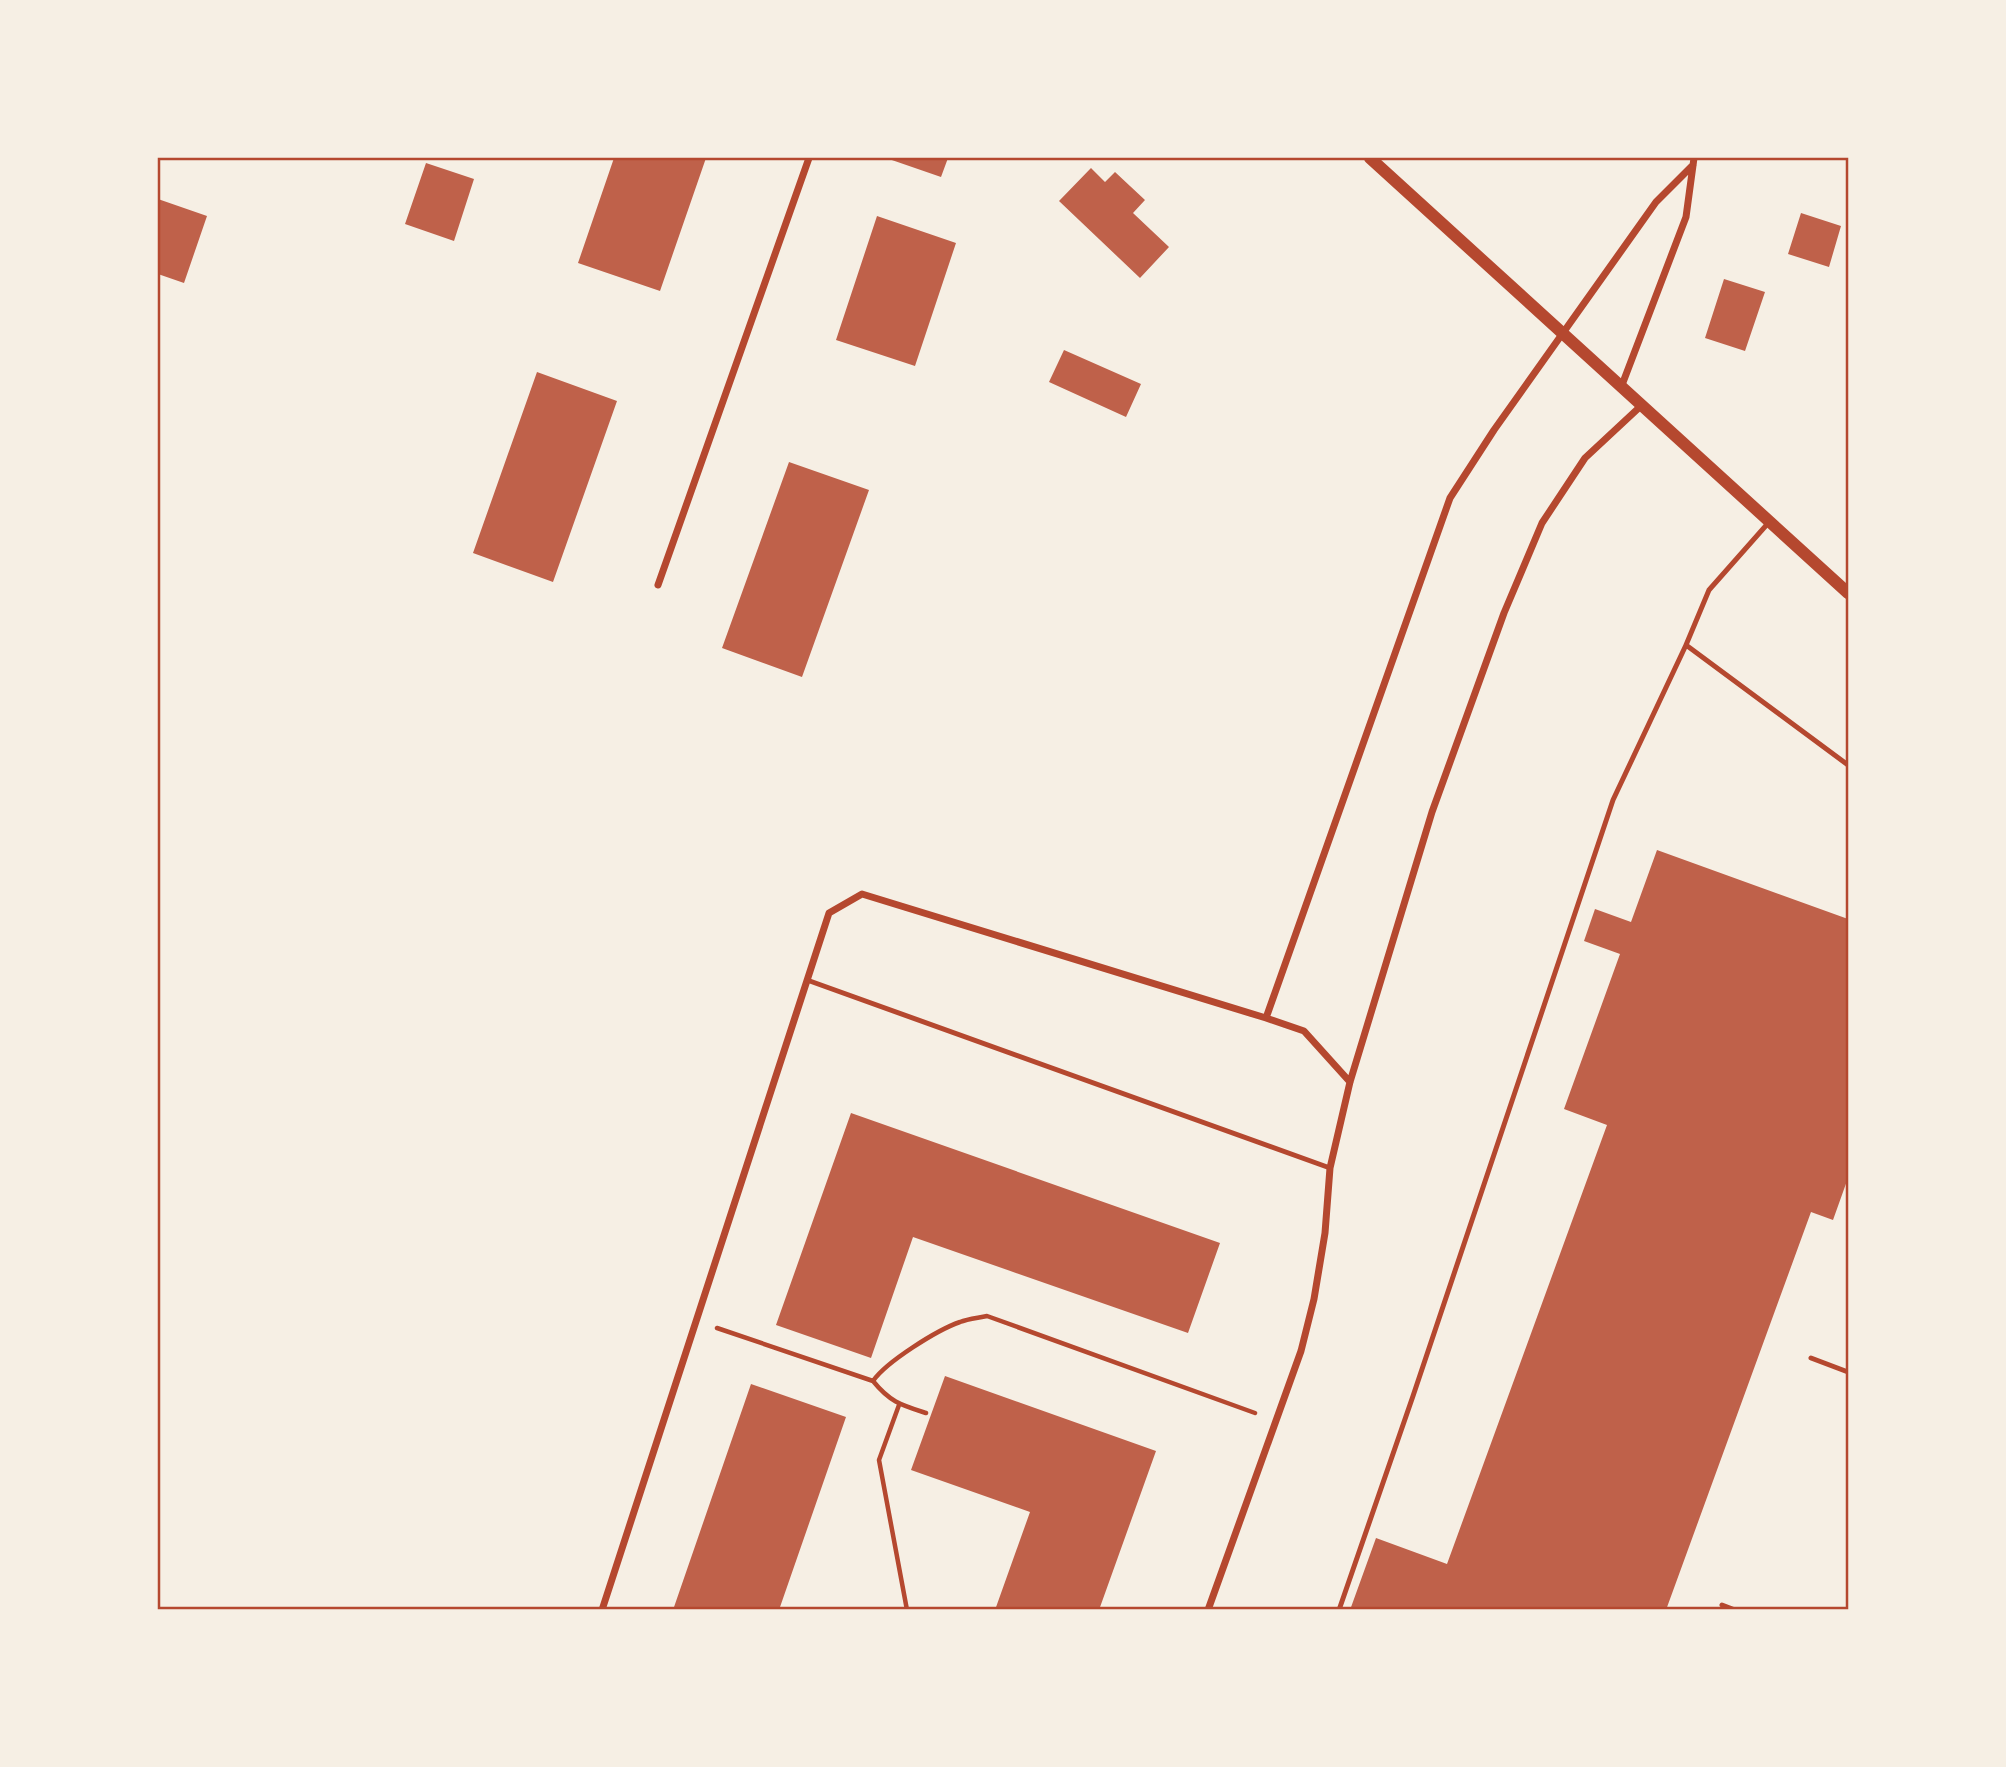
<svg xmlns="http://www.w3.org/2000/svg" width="2006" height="1767" viewBox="0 0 2006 1767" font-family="'PT Serif',serif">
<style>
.building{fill:#bf614a}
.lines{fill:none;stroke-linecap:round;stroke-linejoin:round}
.path{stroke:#b5482f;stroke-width:4.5}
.service{stroke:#b5482f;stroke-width:5}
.minor{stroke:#b5482f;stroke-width:7}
.tertiary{stroke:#b5482f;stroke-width:12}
.neatline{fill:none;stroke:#b5482f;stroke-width:2.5}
</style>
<rect width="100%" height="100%" fill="#f6efe4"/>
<path class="building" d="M614 158H706L660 291 578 263Z
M886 158H948L941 177Z
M426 163 474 179 454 241 405 224Z
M1091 168 1105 182 1115 172 1145 200 1133 213 1169 247 1140 278 1059 201Z
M158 199 207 216 184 283 158 274Z
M1801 213 1841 226 1829 267 1788 254Z
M877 216 956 243 915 366 836 340Z
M1724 279 1765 292 1745 351 1705 338Z
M1064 350 1141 384 1126 417 1049 382Z
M537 372 617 401 553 582 473 553Z
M789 462 869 490 802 677 722 648Z
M1657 850 1848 919V1178L1833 1220 1811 1212 1666 1610H1350L1376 1538 1447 1564 1607 1125 1564 1109 1620 954 1584 941 1595 909 1631 922Z
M851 1113 1220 1243 1188 1333 913 1237 871 1358 776 1325Z
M945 1376 1156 1451 1099 1610H995L1030 1512 911 1470Z
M751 1384 846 1417 779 1610H673Z"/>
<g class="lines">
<path class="path" d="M717 1328 873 1381
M899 1405 879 1460 907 1610
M926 1413C901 1405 890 1402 873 1381 886 1362 937 1330 960 1322 968 1319 978 1318 987 1316L1255 1413"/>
<path class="service" d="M1770 521 1709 590 1686 645 1848 765
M807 980 1330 1168
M1811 1358 1848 1372
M1722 1605 1735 1610
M1339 1610 1413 1396 1613 800 1686 645"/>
<path class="minor" d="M1622 385 1686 217 1694 158
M658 585 809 158
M1266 1018 1450 498 1494 430 1656 202 1693 165
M602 1610 829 913 862 894 1266 1018 1304 1031 1350 1082
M1208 1610 1301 1351 1314 1299 1325 1233 1330 1168 1350 1082 1432 812 1504 613 1542 523 1585 458 1643 404"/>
<path class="tertiary" d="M1370 158 1848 593"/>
</g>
<rect width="2006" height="1767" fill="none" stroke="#f6efe4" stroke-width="318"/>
<rect x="159" y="159" width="1688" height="1449" class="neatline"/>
</svg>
